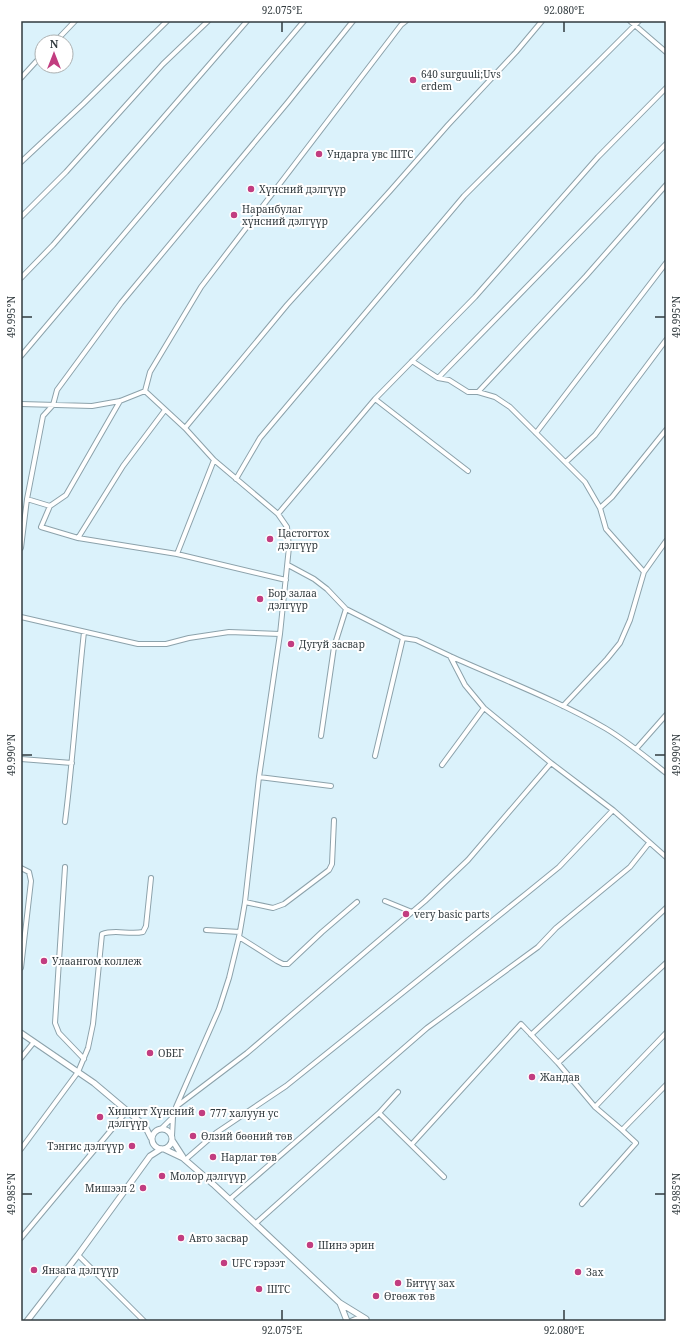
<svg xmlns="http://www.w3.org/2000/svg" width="687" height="1342" viewBox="0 0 687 1342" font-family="'Noto Serif',serif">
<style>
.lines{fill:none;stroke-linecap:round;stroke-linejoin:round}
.minor-casing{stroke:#8ca2ab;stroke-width:6}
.tertiary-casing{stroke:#8ca2ab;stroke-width:7}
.minor{stroke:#fff;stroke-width:4}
.tertiary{stroke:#fff;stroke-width:5}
.ticks{fill:none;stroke:#323b3f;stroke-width:1.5}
.poi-dot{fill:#c23d80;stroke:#fff;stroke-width:1.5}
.labels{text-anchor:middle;stroke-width:4;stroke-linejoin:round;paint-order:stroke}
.poi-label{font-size:10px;fill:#323b3f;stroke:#fff;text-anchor:start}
.neatline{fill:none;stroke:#323b3f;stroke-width:1.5}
.ticks-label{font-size:10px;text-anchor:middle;fill:#323b3f}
</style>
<rect width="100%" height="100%" fill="#dbf2fb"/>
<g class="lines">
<g class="minor-casing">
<path id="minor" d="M630 21 666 52
M55 42 75 21
M21 78 42 55
M21 162 83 104 167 21
M21 217 66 172 163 64 208 21
M21 278 53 245 247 21
M21 356 304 21
M412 361 438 378 666 144
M438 378 449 380 468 392H478L495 397 510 407 585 482 600 508 606 529 644 572
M478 392 586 276 666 185
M375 399 468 471
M21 404 92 406 120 401 145 391
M185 428 287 305 390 191 448 125 516 52 542 21
M536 433 666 263
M566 462 595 435 666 340
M236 479 260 438 464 196 639 21
M27 499 50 506 41 527 78 538 177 554 286 580
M50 506 66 495 120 401
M600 508 612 497 666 430
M278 514 375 399 475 297 598 157 666 88
M78 538 123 466 165 410
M21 548 27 499 43 416 53 405 57 390 121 303 288 102 353 21
M177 554 214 460
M288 565 314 579 327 589 346 609 403 638 416 640 450 656 465 685 484 708 551 763 613 810 666 857
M21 617 138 644H166L189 638 229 632 280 634
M450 656C501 679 555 699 605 728 627 741 646 757 666 773
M563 706 607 659 620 643 630 620 644 572 666 541
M321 736 334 647 346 609
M636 749 666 715
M375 756 403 638
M21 759 72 763
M442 765 484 708
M259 777 331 786
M65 822C73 759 77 695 84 632
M65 867 55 1023 59 1033 84 1059
M21 868 29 872 31 881 21 968
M385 901 412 912
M245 902 273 908 284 904 329 870 332 864 334 820
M206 930 240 932
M239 937 277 961 283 964H288L322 932 357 902
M531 1035 666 908
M21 1058 34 1042
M558 1063 666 963
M177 1106 247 1053 425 901 468 860 551 763
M595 1107 666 1033
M379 1113 398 1092
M162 1128 173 1117
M622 1130 666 1085
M172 1136 173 1117 176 1107 219 1009 229 978 239 937 245 902 259 777 280 634 289 547 287 527 278 514 214 460 185 428 145 391 150 372 201 287 401 25 406 21
M412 1144 521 1024 558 1063 595 1107 622 1130 636 1143 582 1204
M21 1149 78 1072 88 1048 93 1024 102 934C115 929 129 935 143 932L146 926 151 878
M185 1160 216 1133 286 1086 527 893 559 867 613 810
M230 1199 427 1028 538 947 556 928 630 867 649 843
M256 1223 379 1113 444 1177
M21 1238 127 1111
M78 1255 144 1321"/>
</g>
<g class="tertiary-casing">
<path id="tertiary" d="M21 1033 94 1083 145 1126 151 1138
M152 1139a10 10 0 1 1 20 0a10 10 0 1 1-20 0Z
M172 1140 183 1157
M164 1149 183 1158 213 1184 340 1303 366 1319
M340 1303 347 1321
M27 1321 78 1255 150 1156 161 1149
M352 1321 359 1318H364"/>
</g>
<use href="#minor" class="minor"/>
<use href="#tertiary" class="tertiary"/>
</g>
<path class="ticks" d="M282 22V32M564 22V32M22 317H32M655 317H665M22 755H32M655 755H665M22 1194H32M655 1194H665M282 1310V1320M564 1310V1320"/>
<g class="poi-dot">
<circle cx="413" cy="80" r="4"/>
<circle cx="319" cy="154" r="4"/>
<circle cx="251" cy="189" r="4"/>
<circle cx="234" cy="215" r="4"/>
<circle cx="270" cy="539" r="4"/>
<circle cx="260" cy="599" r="4"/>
<circle cx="291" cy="644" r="4"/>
<circle cx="406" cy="914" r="4"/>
<circle cx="44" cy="961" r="4"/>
<circle cx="150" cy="1053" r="4"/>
<circle cx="532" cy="1077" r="4"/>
<circle cx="202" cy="1113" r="4"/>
<circle cx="100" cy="1117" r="4"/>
<circle cx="193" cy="1136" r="4"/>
<circle cx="132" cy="1146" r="4"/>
<circle cx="213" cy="1157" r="4"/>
<circle cx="162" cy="1176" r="4"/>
<circle cx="143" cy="1188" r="4"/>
<circle cx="181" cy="1238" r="4"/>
<circle cx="310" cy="1245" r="4"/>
<circle cx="224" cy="1263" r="4"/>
<circle cx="34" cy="1270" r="4"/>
<circle cx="578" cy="1272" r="4"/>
<circle cx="398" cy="1283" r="4"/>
<circle cx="259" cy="1289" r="4"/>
<circle cx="376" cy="1296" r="4"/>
</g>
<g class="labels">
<g class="poi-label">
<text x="421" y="78">640 surguuli;Uvs<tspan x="421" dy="12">erdem</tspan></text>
<text x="327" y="158">Ундарга увс ШТС</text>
<text x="259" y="193">Хүнсний дэлгүүр</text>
<text x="242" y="213">Наранбулаг<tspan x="242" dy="12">хүнсний дэлгүүр</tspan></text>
<text x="278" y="537">Цастогтох<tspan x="278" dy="12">дэлгүүр</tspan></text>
<text x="268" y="597">Бор залаа<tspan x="268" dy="12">дэлгүүр</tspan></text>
<text x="299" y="648">Дугуй засвар</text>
<text x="414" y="918">very basic parts</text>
<text x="52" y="965">Улаангом коллеж</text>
<text x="158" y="1057">ОБЕГ</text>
<text x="540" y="1081">Жандав</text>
<text x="108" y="1115">Хишигт Хүнсний<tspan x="108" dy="12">дэлгүүр</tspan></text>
<text x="210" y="1117">777 халуун ус</text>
<text x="201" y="1140">Өлзий бөөний төв</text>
<text x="124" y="1150" text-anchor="end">Тэнгис дэлгүүр</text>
<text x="221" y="1161">Нарлаг төв</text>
<text x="170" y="1180">Молор дэлгүүр</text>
<text x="135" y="1192" text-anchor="end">Мишээл 2</text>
<text x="189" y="1242">Авто засвар</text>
<text x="318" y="1249">Шинэ эрин</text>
<text x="232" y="1267">UFC гэрээт</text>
<text x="42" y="1274">Янзага дэлгүүр</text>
<text x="586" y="1276">Зах</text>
<text x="406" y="1287">Битүү зах</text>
<text x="267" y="1293">ШТС</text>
<text x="384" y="1300">Өгөөж төв</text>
</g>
</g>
<rect width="687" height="1342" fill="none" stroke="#ffffff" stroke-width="44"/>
<g transform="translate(54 54)"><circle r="19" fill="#ffffff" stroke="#adb1b2"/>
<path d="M0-3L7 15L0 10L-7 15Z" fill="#c23d80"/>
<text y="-6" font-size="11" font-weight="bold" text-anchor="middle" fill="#323b3f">N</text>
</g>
<rect x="22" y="22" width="643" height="1298" class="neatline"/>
<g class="ticks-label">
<text x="282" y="14">92.075°E</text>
<text x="564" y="14">92.080°E</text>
<text transform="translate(11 317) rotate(-90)" y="4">49.995°N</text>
<text transform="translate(676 317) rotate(-90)" y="4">49.995°N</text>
<text transform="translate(11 755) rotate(-90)" y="4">49.990°N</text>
<text transform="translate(676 755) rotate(-90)" y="4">49.990°N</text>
<text transform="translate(11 1194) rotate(-90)" y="4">49.985°N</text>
<text transform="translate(676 1194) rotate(-90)" y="4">49.985°N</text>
<text x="282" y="1334">92.075°E</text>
<text x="564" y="1334">92.080°E</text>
</g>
</svg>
